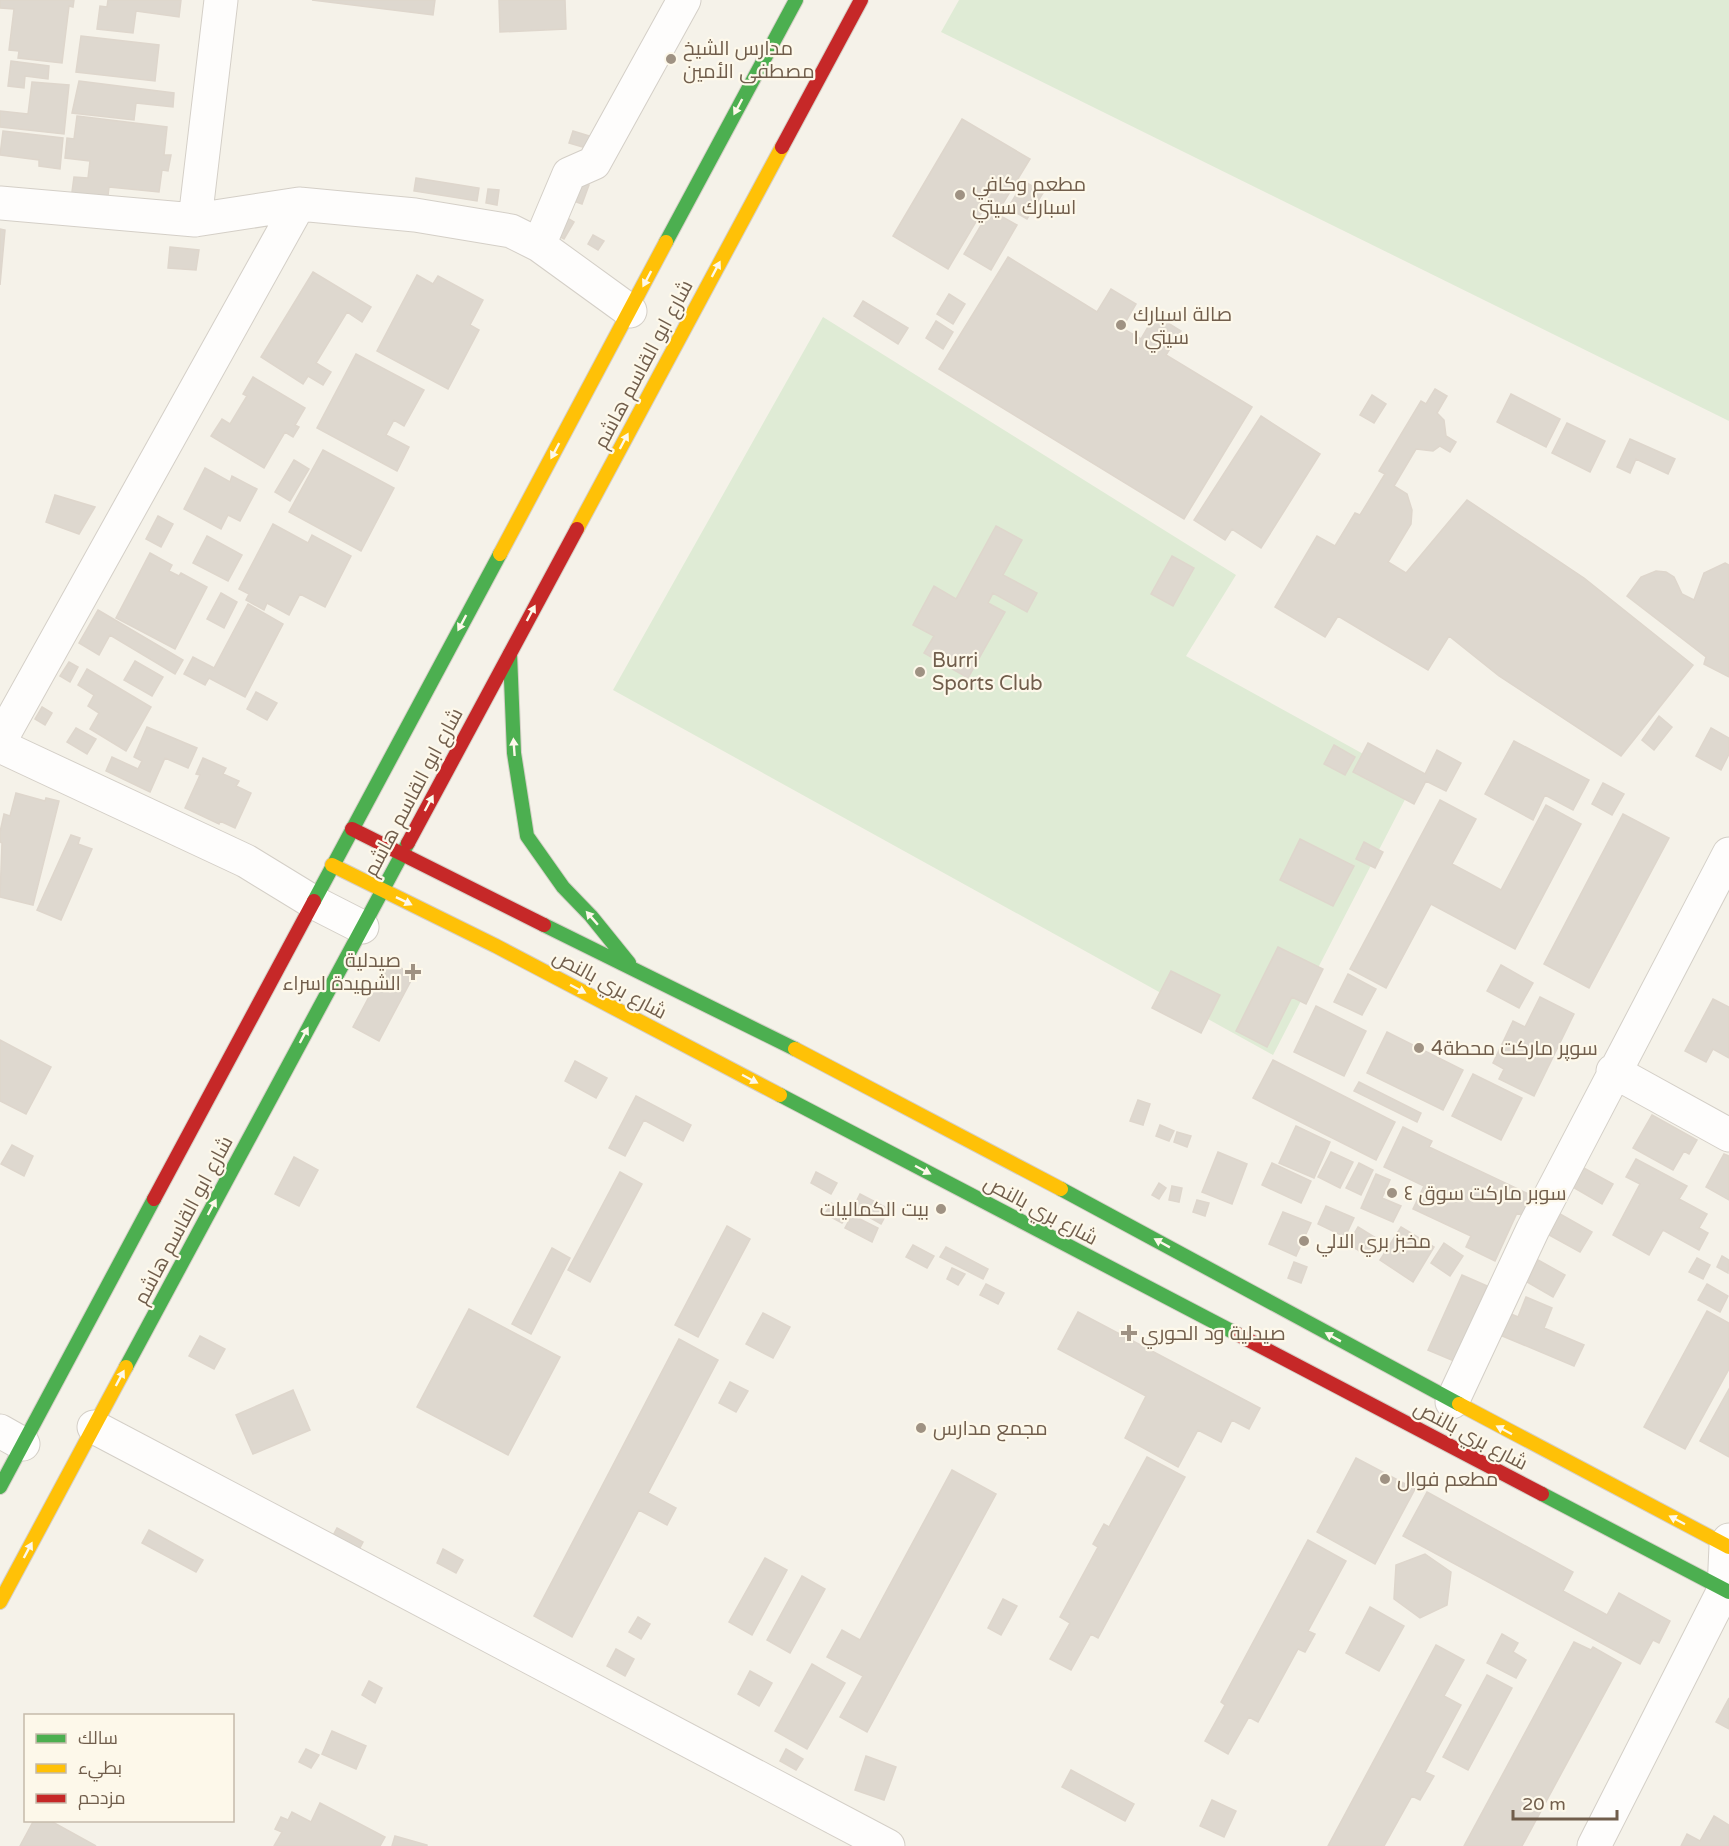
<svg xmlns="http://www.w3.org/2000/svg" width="1729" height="1846" viewBox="0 0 1729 1846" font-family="'Varela Round',Cairo,sans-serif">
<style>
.green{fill:#dfebd5}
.building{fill:#ded8cf;stroke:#ded6cc;stroke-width:1.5}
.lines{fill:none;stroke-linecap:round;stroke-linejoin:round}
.street-casing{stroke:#d4cfc7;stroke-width:35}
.fast-casing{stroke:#d5cfc7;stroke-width:16}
.slow-casing{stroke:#d5cfc7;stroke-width:16}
.jam-casing{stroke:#d5cfc7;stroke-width:16}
.street{stroke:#fefdfc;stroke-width:33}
.fast{stroke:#4caf50;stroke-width:14}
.slow{stroke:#ffc107;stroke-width:14}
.jam{stroke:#c62828;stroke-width:14}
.oneway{fill:#fdf8ea}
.poi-dot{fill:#9f9283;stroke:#fdf8ea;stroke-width:2}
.labels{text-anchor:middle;stroke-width:4.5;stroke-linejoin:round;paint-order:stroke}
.poi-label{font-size:20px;fill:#715e4c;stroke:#fdf8ea;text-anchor:start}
.street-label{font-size:20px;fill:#715e4c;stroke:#fdf8ea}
</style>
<rect width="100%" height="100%" fill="#f5f2e9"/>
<path class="green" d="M959 0H1729V421L941 32Z
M823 317 1236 575 1186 656 1414 782 1273 1055 613 690Z"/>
<path class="building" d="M0 0H74L73 7 69 6 62 63 18 58 19 51 9 50 14 9 0 8Z
M108 0H181L179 17 136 11 133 33 97 29 100 6 107 7Z
M312 0H435L433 15Z
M499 0H565L566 29 500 32Z
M81 36 159 45 155 81 76 72Z
M11 61 49 66 48 79 25 76 24 88 8 86Z
M79 81 174 93 173 107 136 103 134 120 72 113Z
M32 82 69 85 64 134 0 127V111L28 114Z
M77 116 167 127 164 155H171L168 171 162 170 159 192 109 187 107 204 71 199 74 177 88 178 90 161 65 158 67 138 74 139Z
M962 119 1030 159 1002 205 990 198 948 269 893 236Z
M3 131 63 138 60 169 39 166V160L0 155Z
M573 131 596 138 593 150 569 143Z
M416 178 479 188 477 201 414 191Z
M577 181 589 185 582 204 571 200Z
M1024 181 1043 193 1027 219 1008 208Z
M488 189 499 190 497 205 486 203Z
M990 210 1017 225 991 270 964 254Z
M559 213 574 222 564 239 549 231Z
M0 229 5 230 0 285Z
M593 235 604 241 598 250 588 244Z
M170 247 199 250 196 270 168 268Z
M1008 257 1097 312 1111 289 1136 304 1122 328 1141 339 1155 315 1181 331 1166 355 1252 407 1184 519 939 369Z
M313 272 371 307 362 322 347 312 316 363 331 372 323 385 308 376 303 384 261 357Z
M417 275 433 284 438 276 483 300 470 325 479 330 448 389 377 351Z
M949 294 965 304 953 324 937 314Z
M863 301 908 328 898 344 854 316Z
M936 321 953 332 943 349 926 338Z
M356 354 424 390 404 426 394 420 386 435 409 447 397 471 317 428Z
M253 377 305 408 295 425 299 427 293 437 285 432 264 468 211 436 222 419 230 424 247 396 243 394Z
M1435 389 1447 396 1437 413 1444 420 1446 436 1456 442 1450 452 1440 446 1433 451 1416 449 1394 486 1407 494 1412 510 1411 524 1388 562 1406 573 1467 500 1584 578 1693 665 1621 756 1499 676 1449 636 1428 670 1338 616 1325 637 1275 607 1317 536 1335 546 1355 513 1360 515 1385 474 1379 471 1421 401 1426 404Z
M1511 394 1560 419 1546 447 1497 422Z
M1372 395 1386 404 1374 423 1360 415Z
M1261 416 1320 454 1261 548 1232 529 1225 540 1194 520Z
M1567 423 1605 441 1590 472 1552 453Z
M1630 439 1675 459 1668 474 1636 459 1630 473 1617 467Z
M323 450 394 488 361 551 289 512Z
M294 460 309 469 290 501 275 492Z
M205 468 230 482 232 476 257 489 240 521 228 515 221 529 184 509Z
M55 495 95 507 79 534 46 522Z
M158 516 173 524 161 547 146 539Z
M273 524 308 543 312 535 351 556 325 607 300 594 289 615 267 603 264 610 246 600 249 594 239 589Z
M996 526 1022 540 1003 575 1037 593 1027 612 993 593 988 603 1005 612 968 678 924 653 934 636 913 625 934 586 956 599Z
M207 536 242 555 228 581 193 563Z
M150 553 172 565 169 571 179 576 181 573 207 587 175 649 116 618Z
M1172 556 1194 568 1173 606 1151 594Z
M1725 563 1729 565V677L1704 664 1706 657 1627 596 1641 577 1656 571 1666 572 1674 577 1682 594 1694 600 1704 573Z
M221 593 237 602 224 628 207 619Z
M248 604 283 624 245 697 209 678 205 685 184 674 193 657 214 668Z
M98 610 183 660 175 674 110 635 99 655 79 643Z
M135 661 163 677 152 696 124 680Z
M69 662 78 667 70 682 60 676Z
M87 669 151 707 126 751 90 729 99 713 88 706 94 695 78 685Z
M256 692 277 703 267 720 247 709Z
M42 707 52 713 45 725 35 719Z
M1659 716 1672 727 1654 750 1642 740Z
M147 727 197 748 188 768 165 758 150 792 106 771 112 757 138 769 142 761 134 757Z
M76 728 96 739 87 754 67 742Z
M1711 728 1729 738V754L1721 770 1696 756Z
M1514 741 1589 780 1573 810 1545 795 1533 820 1485 794Z
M1368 743 1425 774 1437 750 1461 763 1446 791 1426 781 1414 804 1353 772Z
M1334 745 1355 757 1345 775 1324 764Z
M203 758 226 768 223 774 239 781 236 786 251 793 235 828 220 821 219 824 185 808 200 775 196 774Z
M1603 783 1624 794 1612 815 1592 804Z
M16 793 45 801 46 798 59 801 33 905 0 897 2 843 0 842V832L4 814 10 816Z
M1440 800 1476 819 1452 864 1501 890 1546 805 1581 824 1515 949 1431 904 1386 988 1350 969Z
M1623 814 1669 838 1589 988 1544 964Z
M71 835 80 838 78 844 92 849 61 920 37 910Z
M1300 839 1354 866 1333 906 1280 880Z
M1364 842 1383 852 1375 868 1356 859Z
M1278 947 1323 969 1306 1004 1292 997 1267 1047 1236 1031Z
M388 961 414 975 379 1041 353 1027Z
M1501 965 1533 983 1519 1008 1487 991Z
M1171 971 1220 995 1201 1033 1152 1008Z
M1348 974 1376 989 1362 1015 1334 1002Z
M1540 997 1574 1014 1534 1096 1499 1079 1504 1069 1493 1063 1513 1021 1525 1027Z
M1713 999 1729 1007V1058L1713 1049 1706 1062 1685 1051Z
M1316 1006 1366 1031 1344 1076 1294 1052Z
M1387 1032 1463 1070 1443 1110 1367 1073Z
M0 1040 51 1067 26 1114 0 1101Z
M1273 1060 1395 1122 1376 1160 1253 1098Z
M575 1061 607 1078 596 1098 565 1081Z
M1473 1074 1522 1098 1501 1140 1452 1116Z
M1359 1082 1421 1113 1417 1122 1354 1091Z
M636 1096 691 1125 683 1141 644 1120 625 1156 609 1148Z
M1138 1100 1150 1104 1143 1125 1130 1121Z
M1652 1115 1697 1140 1689 1154 1684 1151 1673 1170 1633 1148Z
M1160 1125 1174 1131 1169 1141 1156 1136Z
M1296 1126 1330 1142 1314 1178 1279 1163Z
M1403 1127 1432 1141 1429 1147 1535 1197 1526 1217 1517 1213 1495 1261 1466 1247 1471 1236 1413 1209 1424 1186 1384 1167Z
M1177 1132 1191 1136 1187 1147 1174 1142Z
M12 1145 33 1156 24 1176 1 1164Z
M1218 1152 1247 1164 1232 1204 1202 1192Z
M1331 1152 1353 1162 1340 1188 1318 1177Z
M1724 1154 1729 1156V1200L1706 1187Z
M294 1157 318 1170 299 1206 275 1194Z
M1636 1159 1687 1186 1679 1199 1707 1214 1699 1228 1708 1233 1699 1250 1663 1230 1649 1255 1613 1235 1640 1184 1626 1177Z
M1272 1163 1311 1181 1301 1203 1262 1185Z
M1359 1163 1373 1170 1361 1195 1346 1188Z
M1582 1167 1613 1184 1602 1204 1571 1186Z
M620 1172 642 1184 590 1282 568 1270Z
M816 1172 837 1183 831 1194 811 1183Z
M1376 1174 1390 1180 1382 1198 1401 1206 1393 1222 1361 1208Z
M1159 1183 1166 1188 1159 1199 1152 1195Z
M1172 1186 1182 1188 1179 1202 1169 1200Z
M860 1194 889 1209 881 1224 853 1208Z
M1197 1200 1209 1203 1205 1216 1193 1212Z
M831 1203 849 1212 842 1223 825 1214Z
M1326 1206 1354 1218 1345 1237 1318 1224Z
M1283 1212 1311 1223 1296 1256 1269 1244Z
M1560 1214 1592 1232 1580 1252 1549 1235Z
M852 1215 878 1228 872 1242 845 1228Z
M727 1226 750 1239 698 1337 675 1325Z
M1358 1227 1376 1238 1366 1255 1348 1244Z
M1401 1227 1434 1247 1413 1282 1380 1260Z
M1444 1243 1463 1256 1450 1276 1431 1263Z
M913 1245 934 1256 927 1268 906 1257Z
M946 1247 988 1269 983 1279 940 1257Z
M552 1248 570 1258 531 1334 512 1324Z
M1722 1256 1729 1260 1728 1273 1717 1267Z
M1697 1258 1710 1265 1703 1279 1689 1272Z
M1538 1260 1565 1275 1553 1297 1527 1282Z
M1294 1262 1307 1267 1301 1283 1288 1278Z
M952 1268 965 1274 958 1285 947 1279Z
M1462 1275 1487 1286 1454 1361 1428 1350Z
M986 1284 1004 1293 998 1304 980 1295Z
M1707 1284 1728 1296 1720 1312 1698 1300Z
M1526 1297 1552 1308 1544 1328 1584 1345 1574 1366 1500 1335 1509 1313 1518 1317Z
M469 1309 560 1357 508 1455 417 1407Z
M1707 1311 1729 1323V1369L1685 1449 1644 1427Z
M1078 1312 1260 1408 1249 1429 1232 1420 1221 1442 1198 1430 1178 1467 1125 1438 1146 1396 1058 1349Z
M763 1313 790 1327 773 1358 746 1344Z
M200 1336 225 1349 214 1369 189 1356Z
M679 1339 718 1360 648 1493 676 1508 667 1525 639 1510 572 1637 534 1616Z
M730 1382 748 1391 736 1412 719 1403Z
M1729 1389V1457L1700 1441Z
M293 1390 310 1430 253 1454 236 1415Z
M1147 1457 1185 1477 1098 1638 1091 1634 1071 1670 1050 1659 1070 1623 1060 1617 1098 1547 1093 1544 1104 1524 1109 1527Z
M1356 1458 1415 1489 1375 1564 1317 1532Z
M952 1470 996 1494 867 1732 840 1717 863 1676 827 1657 842 1630 860 1640Z
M1427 1492 1573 1572 1563 1591 1607 1615 1619 1593 1670 1621 1659 1643 1653 1640 1640 1664 1403 1536Z
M337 1528 363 1542 355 1557 329 1543Z
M149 1530 203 1560 196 1572 142 1543Z
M1308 1540 1346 1561 1308 1631 1315 1634 1305 1652 1298 1649 1258 1722 1249 1717 1228 1754 1205 1741 1225 1705 1221 1702Z
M443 1549 463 1560 456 1573 437 1563Z
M1425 1554 1451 1572 1447 1605 1420 1618 1394 1599 1396 1565Z
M765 1558 787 1570 752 1635 729 1622Z
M802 1576 825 1589 790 1653 767 1640Z
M1003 1599 1017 1606 1001 1635 988 1628Z
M1370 1607 1404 1626 1379 1671 1346 1653Z
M638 1617 650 1624 641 1639 629 1632Z
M1502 1634 1518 1643 1513 1652 1526 1660 1516 1678 1487 1663Z
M1574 1642 1591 1650 1593 1647 1621 1663 1522 1846H1464Z
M1436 1645 1464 1660 1444 1696 1461 1705 1425 1772 1434 1776 1420 1800 1412 1796 1384 1846H1328Z
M616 1649 634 1659 625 1676 607 1666Z
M812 1664 845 1683 807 1749 775 1731Z
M750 1671 772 1683 759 1706 738 1694Z
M1487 1675 1512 1688 1468 1770 1443 1757Z
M369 1681 382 1688 375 1703 362 1695Z
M1729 1698V1729L1716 1722Z
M332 1731 366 1746 356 1769 322 1754Z
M306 1749 319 1755 311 1768 299 1762Z
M786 1749 803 1759 796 1770 780 1761Z
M866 1756 896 1767 884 1800 855 1790Z
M1071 1770 1134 1804 1125 1821 1062 1787Z
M1212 1800 1236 1811 1224 1837 1200 1826Z
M320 1803 385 1837 380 1846H274L282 1832 275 1829 281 1817 288 1820 292 1812 311 1822Z
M1714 1816 1729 1825V1846H1681L1687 1834 1700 1841Z
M34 1820H49L96 1846H20Z
M395 1836 427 1845V1846H392Z"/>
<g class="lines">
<g class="street-casing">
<path id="street" d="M0 203 195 220 299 204 415 215 511 231 539 245 630 311
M195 220 221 0
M539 245 569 174 594 163 684 0
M0 741 299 204
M0 746 246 861 313 902 362 927
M1613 1071 1729 1135
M1452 1402 1533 1229 1729 854
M94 1427 888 1846
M0 1431 23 1444
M1594 1846 1724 1590 1726 1546 1729 1540"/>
</g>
<g class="fast-casing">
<path id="fast" d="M666 242 796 0
M510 654 514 753 527 836 563 887 591 916 629 963
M314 901 500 554
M544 925 795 1049
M780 1095 1237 1334
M1061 1189 1459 1404
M126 1367 408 843
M0 1487 154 1199
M1542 1494 1729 1592"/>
</g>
<g class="slow-casing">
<path id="slow" d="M577 529 782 147
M500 554 666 242
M332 865 496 946 780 1095
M795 1049 1061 1189
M1459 1404 1729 1547
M0 1602 126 1367"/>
</g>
<g class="jam-casing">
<path id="jam" d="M782 147 861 0
M352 829 544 925
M408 843 577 529
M154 1199 314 901
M1237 1334 1542 1494"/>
</g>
<use href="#street" class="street"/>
<use href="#fast" class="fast"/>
<use href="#slow" class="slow"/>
<use href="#jam" class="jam"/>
</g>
<defs><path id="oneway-solid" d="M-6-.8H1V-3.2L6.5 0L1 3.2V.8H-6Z" transform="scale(1.5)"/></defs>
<g class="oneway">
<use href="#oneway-solid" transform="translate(738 107) rotate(118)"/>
<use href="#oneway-solid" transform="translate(716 269) rotate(-62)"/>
<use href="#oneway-solid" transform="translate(647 279) rotate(118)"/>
<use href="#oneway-solid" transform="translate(624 441) rotate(-62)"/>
<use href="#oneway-solid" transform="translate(555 451) rotate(118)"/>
<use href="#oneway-solid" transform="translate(531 613) rotate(-62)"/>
<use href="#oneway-solid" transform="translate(462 623) rotate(118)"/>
<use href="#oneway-solid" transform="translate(514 747) rotate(-94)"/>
<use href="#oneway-solid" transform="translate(429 803) rotate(-62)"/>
<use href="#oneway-solid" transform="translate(404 901) rotate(26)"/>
<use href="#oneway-solid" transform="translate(592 918) rotate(-131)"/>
<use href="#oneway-solid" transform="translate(578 989) rotate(28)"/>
<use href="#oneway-solid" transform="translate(304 1035) rotate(-62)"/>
<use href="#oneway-solid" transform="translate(750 1079) rotate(28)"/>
<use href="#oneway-solid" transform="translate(923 1170) rotate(28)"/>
<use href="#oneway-solid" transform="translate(212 1207) rotate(-62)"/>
<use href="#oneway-solid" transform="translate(1162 1243) rotate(-151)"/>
<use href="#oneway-solid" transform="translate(1333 1337) rotate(-151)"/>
<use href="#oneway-solid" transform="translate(120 1378) rotate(-62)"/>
<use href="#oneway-solid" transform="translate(1504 1430) rotate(-152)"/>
<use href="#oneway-solid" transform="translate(1677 1520) rotate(-152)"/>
<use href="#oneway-solid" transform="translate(28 1550) rotate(-62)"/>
</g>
<g class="poi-dot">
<circle cx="671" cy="59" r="6"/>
<circle cx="960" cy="195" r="6"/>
<circle cx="1121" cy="325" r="6"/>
<circle cx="920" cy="672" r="6"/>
<path d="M410 963h6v6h6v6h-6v6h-6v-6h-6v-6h6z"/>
<circle cx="1419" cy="1048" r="6"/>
<circle cx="1392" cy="1193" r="6"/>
<circle cx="941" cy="1209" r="6"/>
<circle cx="1304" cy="1241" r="6"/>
<path d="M1126 1324h6v6h6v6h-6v6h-6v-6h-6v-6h6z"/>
<circle cx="921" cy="1428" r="6"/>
<circle cx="1385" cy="1479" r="6"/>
</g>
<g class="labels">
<g class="poi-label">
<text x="683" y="55">مدارس الشيخ<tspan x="683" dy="23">مصطفى الأمين</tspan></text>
<text x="972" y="191">مطعم وكافي<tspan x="972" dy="23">اسبارك سيتي</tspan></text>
<text x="1133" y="321">صالة اسبارك<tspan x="1133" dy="23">سيتي ١</tspan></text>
<text x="932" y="667">Burri<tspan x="932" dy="23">Sports Club</tspan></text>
<text x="401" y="967" text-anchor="end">صيدلية<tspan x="401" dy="23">الشهيدة اسراء</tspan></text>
<text x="1431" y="1055">سوپر مارکت محطة4</text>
<text x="1404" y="1200">سوبر ماركت سوق ٤</text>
<text x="929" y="1216" text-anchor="end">بيت الكماليات</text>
<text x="1316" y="1248">مخبز بري الالي</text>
<text x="1141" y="1340">صيدلية ود الحوري</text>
<text x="933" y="1435">مجمع مدارس</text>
<text x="1397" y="1486">مطعم فوال</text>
</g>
<g class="street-label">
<text transform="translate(643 364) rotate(-62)" y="7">شارع ابو القاسم هاشم</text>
<text transform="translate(413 792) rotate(-62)" y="7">شارع ابو القاسم هاشم</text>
<text transform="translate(610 984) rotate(28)" y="7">شارع بري بالنص</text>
<text transform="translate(1041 1210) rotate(28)" y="7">شارع بري بالنص</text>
<text transform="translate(183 1220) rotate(-62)" y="7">شارع ابو القاسم هاشم</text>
<text transform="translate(1471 1435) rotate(28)" y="7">شارع بري بالنص</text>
</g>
</g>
<rect x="24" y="1714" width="210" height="108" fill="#fdf8ea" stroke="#c5baab" stroke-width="1.5"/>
<rect x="36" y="1734" width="30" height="9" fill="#4caf50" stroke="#c5baab" stroke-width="1.5"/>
<text x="78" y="1744" font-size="18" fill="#715e4c">سالك</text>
<rect x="36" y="1764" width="30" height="9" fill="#ffc107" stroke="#c5baab" stroke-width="1.5"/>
<text x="78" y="1774" font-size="18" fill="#715e4c">بطيء</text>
<rect x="36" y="1794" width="30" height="9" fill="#c62828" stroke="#c5baab" stroke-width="1.5"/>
<text x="78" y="1804" font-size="18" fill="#715e4c">مزدحم</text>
<path d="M1513 1810v9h104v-9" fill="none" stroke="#715e4c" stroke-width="3"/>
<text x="1522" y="1810" font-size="18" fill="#715e4c" stroke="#fdf8ea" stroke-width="4.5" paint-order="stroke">20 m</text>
</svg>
